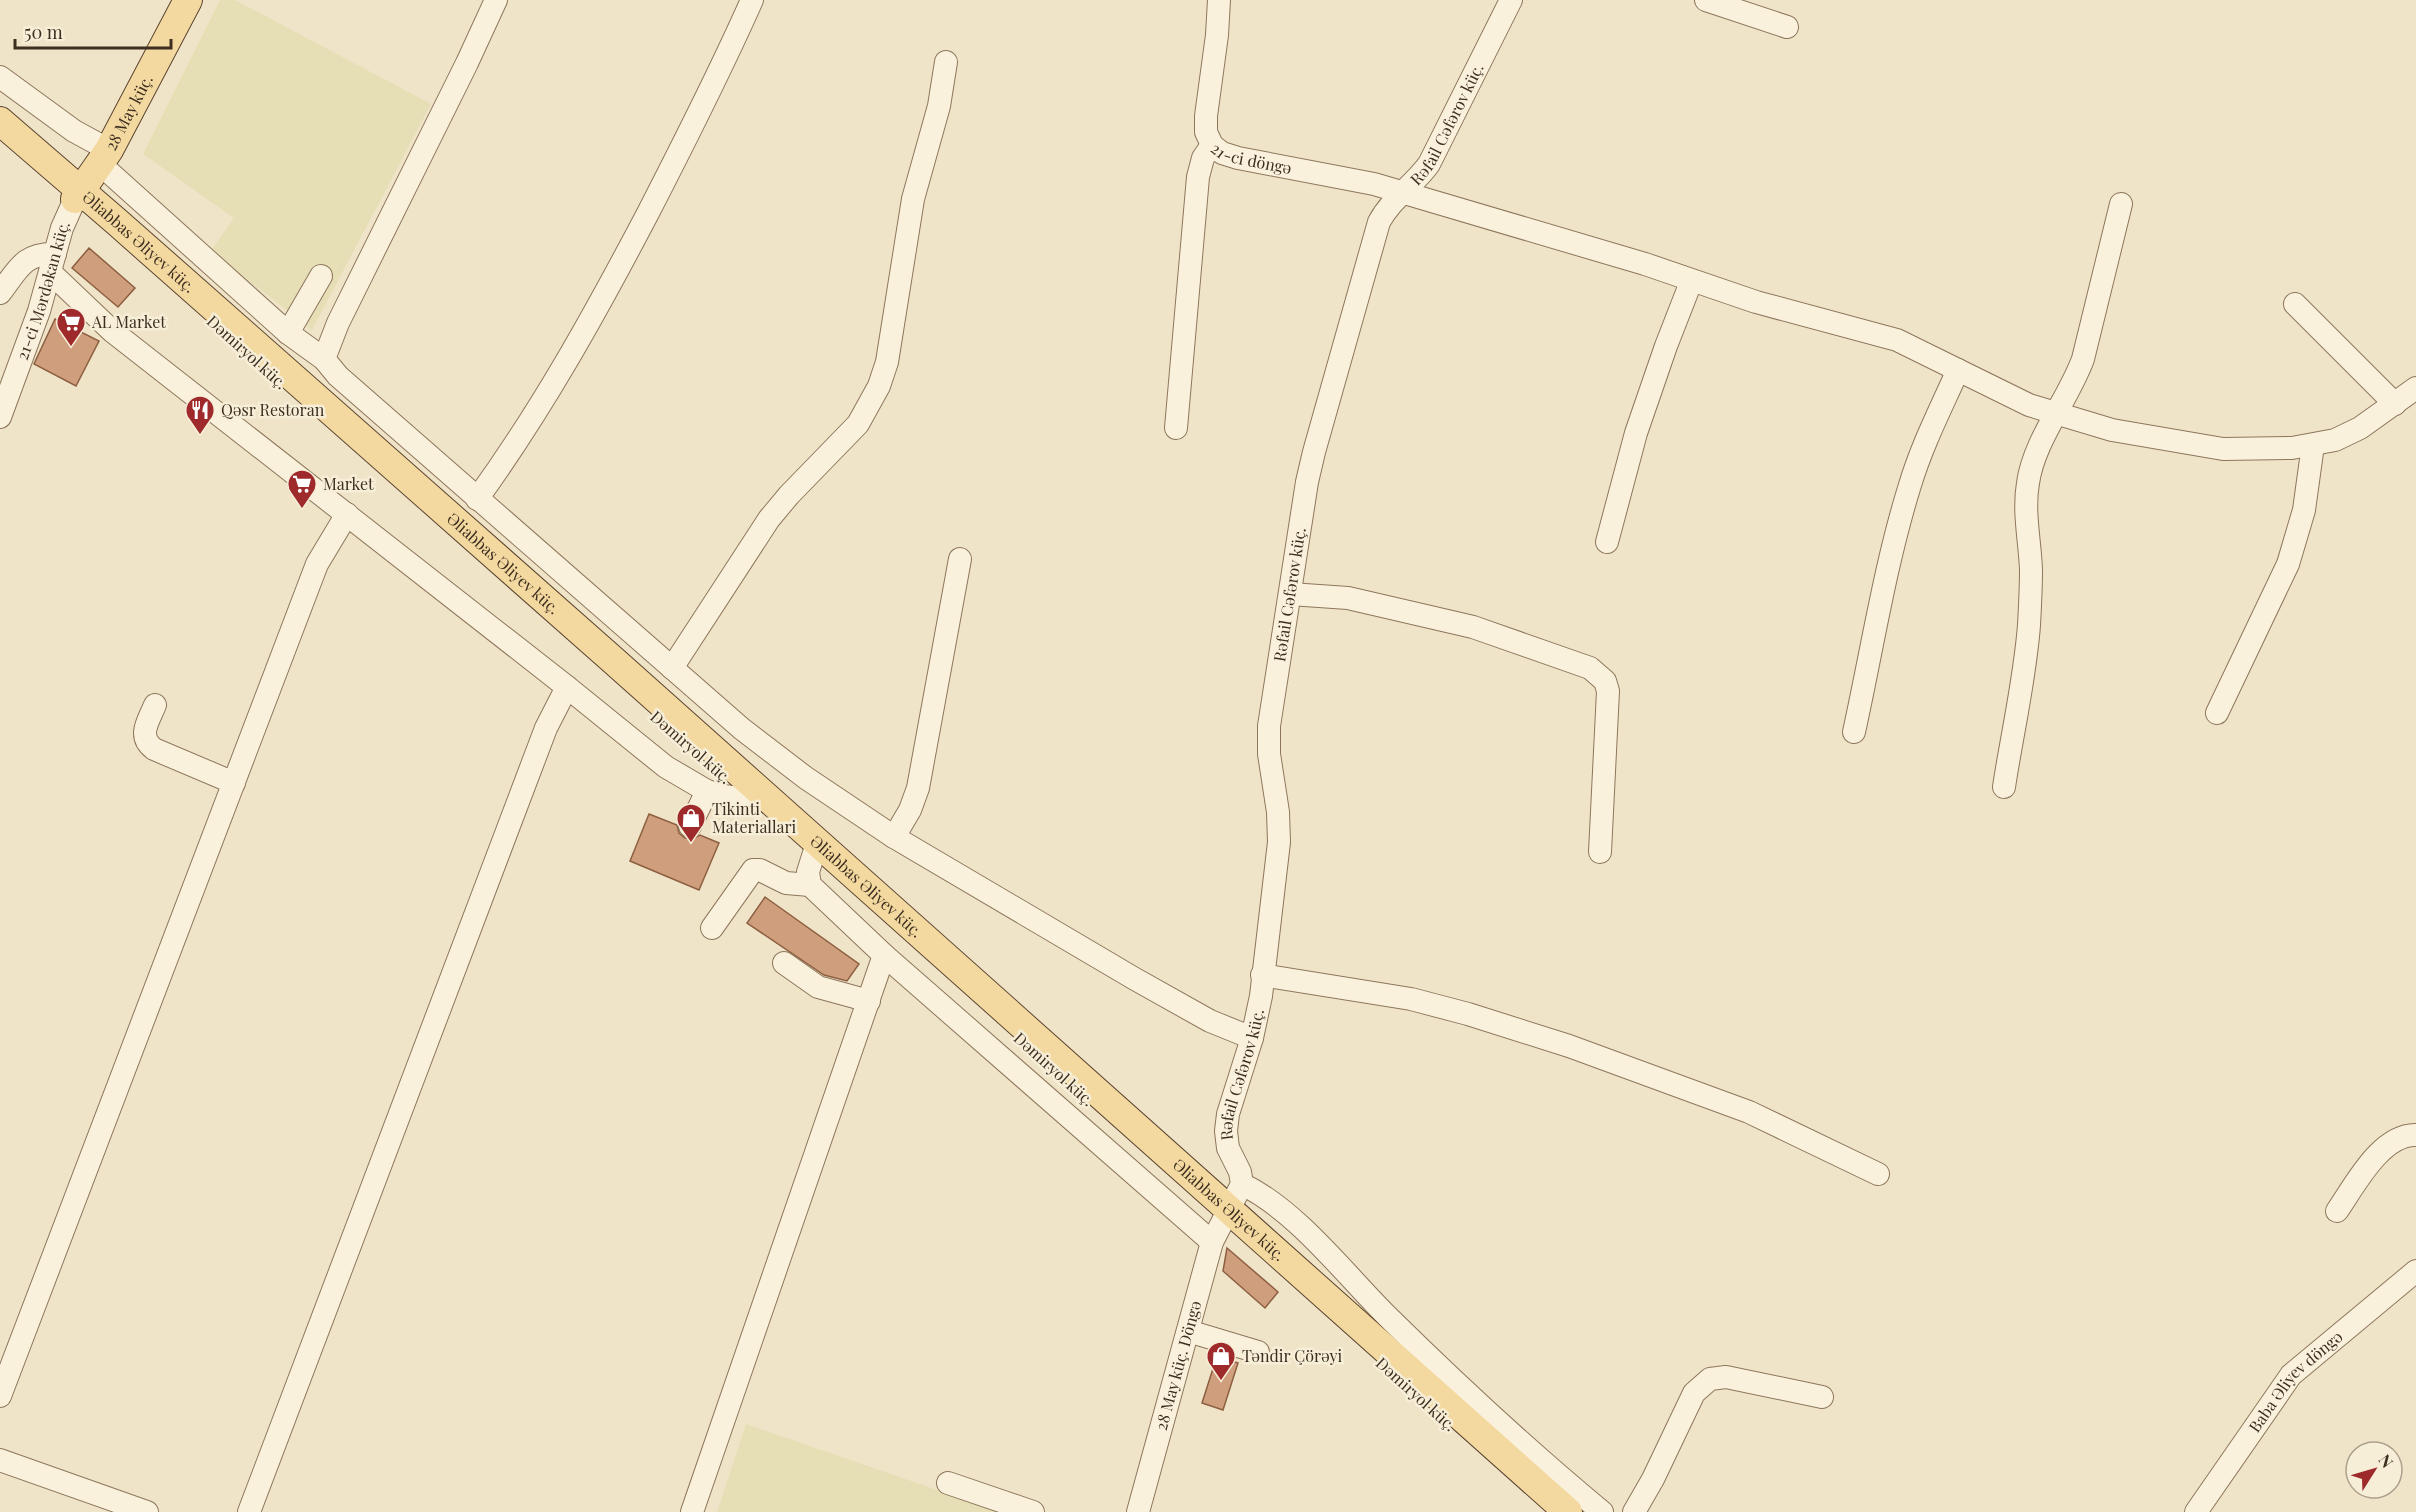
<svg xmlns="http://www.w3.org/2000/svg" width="2416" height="1512" viewBox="0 0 2416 1512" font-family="'Playfair Display',serif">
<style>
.farmland{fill:#e6deb5}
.building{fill:#cf9f7d;stroke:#8d5f41;stroke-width:1.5}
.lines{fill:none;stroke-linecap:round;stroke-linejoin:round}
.minor-casing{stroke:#8d765c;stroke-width:24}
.major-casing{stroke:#5b4430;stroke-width:30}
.minor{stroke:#faf1dc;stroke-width:22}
.major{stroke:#f3d9a0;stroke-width:28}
.labels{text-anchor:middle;stroke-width:5;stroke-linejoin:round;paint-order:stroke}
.street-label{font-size:16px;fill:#3d2e20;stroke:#f7eed8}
.poi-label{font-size:16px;fill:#3d2e20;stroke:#f7eed8;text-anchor:start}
</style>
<rect width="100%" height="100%" fill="#f0e4c8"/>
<path class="farmland" d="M220 0H235L431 104 312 330 211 251 234 218 143 154Z
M746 1424 1001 1512H717Z"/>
<path class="building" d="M89 248 135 288 118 307 72 268Z
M55 319 99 341 76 386 34 364Z
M649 814 677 825 679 833 685 838 692 839 700 835 719 843 699 890 630 861Z
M765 897 859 964 847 981 824 975 747 923Z
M1227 1248 1278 1292 1265 1308 1223 1271Z
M1217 1356 1238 1363 1223 1410 1202 1403Z"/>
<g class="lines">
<g class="minor-casing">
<g id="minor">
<path d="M496 0 467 63 338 323 324 359 338 376 742 729 806 778 894 837 1135 979 1210 1021 1252 1038"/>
<path id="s1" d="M1219 0 1217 35 1206 116V132L1212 145 1222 153 1238 158 1374 184 1645 264 1756 302 1897 340 2029 405 2112 430 2223 449 2292 448 2335 440 2360 428 2416 388"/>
<path d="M1706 0 1787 27"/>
<path d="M0 77 74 131 109 150"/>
<path d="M100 164 288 333 324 359"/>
<path d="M51 273 112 331 567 687 666 767 707 791 724 796 739 798 746 795"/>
<path d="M0 293C18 270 23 253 55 254"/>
<path d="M2295 304 2395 404"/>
<path d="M288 333 321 276"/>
<path id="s2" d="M0 417 39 311 62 228 75 199"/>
<path d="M1176 428 1198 177 1203 158 1212 145"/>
<path d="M477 499C543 408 596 312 648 213 684 143 720 72 752 0"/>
<path d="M1607 542 1636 433 1666 346 1691 282"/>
<path d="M1290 594 1348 598 1473 627 1590 668 1605 681 1608 691 1600 852"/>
<path d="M672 668 769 519 789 495 858 424 879 386 887 362 913 199 939 106 946 62"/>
<path d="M155 705C148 722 137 736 154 749L234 783"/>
<path d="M2217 713 2288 564 2304 510 2313 445"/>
<path d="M1854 732C1872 650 1885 565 1910 485 1922 445 1941 408 1958 370"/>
<path d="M2004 787C2012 734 2025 679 2029 625 2030 607 2031 588 2031 570 2030 541 2023 512 2028 483 2034 440 2068 400 2083 359L2121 204"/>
<path d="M690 826 707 791"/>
<path d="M894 837 910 810 918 788 960 559"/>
<path d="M712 928 753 870H760L786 883 810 885"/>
<path d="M884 955 1212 1242"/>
<path d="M784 963 818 987 869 1001"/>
<path d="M1262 975 1411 999 1468 1014 1569 1046 1749 1112 1878 1174"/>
<path d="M1242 1184C1297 1211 1343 1272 1386 1315 1455 1383 1527 1450 1602 1512"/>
<path d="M2337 1211C2355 1185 2381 1134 2416 1135"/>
<path d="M1188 1331 1258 1352"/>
<path d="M0 1396 317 564 347 514"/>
<path d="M0 1460 147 1512"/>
<path d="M948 1483 1033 1512"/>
<path d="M249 1512 546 728 567 687"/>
<path d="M692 1512 884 955 810 885 808 872 814 853"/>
<path id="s3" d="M1138 1512 1212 1242 1242 1184 1240 1172 1228 1148 1226 1131 1228 1114 1252 1038 1261 996 1279 842 1278 812 1269 754V726L1307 482 1314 452 1379 222C1391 199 1414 185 1429 164L1511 0"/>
<path d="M1634 1512 1653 1479 1694 1393 1710 1379 1726 1377 1822 1397"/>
<path id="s4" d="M2196 1512 2291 1375 2416 1271"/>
</g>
</g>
<g class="major-casing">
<g id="major">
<path id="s5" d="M0 121 117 222 614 661 1568 1512"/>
<path id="s6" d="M75 199 109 150 188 0"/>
</g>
</g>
<use href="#minor" class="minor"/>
<use href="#major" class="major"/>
</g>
<defs>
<g id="supermarket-pin" transform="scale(1.5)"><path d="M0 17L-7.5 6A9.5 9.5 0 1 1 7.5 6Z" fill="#9e2a2b" stroke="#f7eed8"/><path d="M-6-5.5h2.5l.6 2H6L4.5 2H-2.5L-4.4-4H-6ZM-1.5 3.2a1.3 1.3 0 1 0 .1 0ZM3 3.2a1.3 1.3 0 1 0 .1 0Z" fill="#fff"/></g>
<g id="restaurant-pin" transform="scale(1.5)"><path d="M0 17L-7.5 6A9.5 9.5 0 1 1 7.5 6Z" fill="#9e2a2b" stroke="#f7eed8"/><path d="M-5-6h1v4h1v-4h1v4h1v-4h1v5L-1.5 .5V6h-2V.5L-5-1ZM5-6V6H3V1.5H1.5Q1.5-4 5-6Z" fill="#fff"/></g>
<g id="shop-pin" transform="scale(1.5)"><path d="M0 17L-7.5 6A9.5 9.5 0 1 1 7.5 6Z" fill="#9e2a2b" stroke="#f7eed8"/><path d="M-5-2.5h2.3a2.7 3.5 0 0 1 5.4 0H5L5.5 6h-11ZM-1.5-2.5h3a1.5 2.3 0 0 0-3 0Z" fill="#fff"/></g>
</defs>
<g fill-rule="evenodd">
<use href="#supermarket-pin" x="71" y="322"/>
<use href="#restaurant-pin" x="200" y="410"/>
<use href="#supermarket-pin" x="302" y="484"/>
<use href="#shop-pin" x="691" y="818"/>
<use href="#shop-pin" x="1221" y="1356"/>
</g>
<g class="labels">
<g class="street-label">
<text dy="6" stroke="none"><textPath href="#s6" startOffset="102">28 May küç.</textPath></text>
<text dy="6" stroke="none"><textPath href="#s3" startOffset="1450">Rəfail Cəfərov küç.</textPath></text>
<text dy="6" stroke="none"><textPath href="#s1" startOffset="190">21-ci döngə</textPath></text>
<text dy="6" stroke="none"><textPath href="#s5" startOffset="184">Əliabbas Əliyev küç.</textPath></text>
<text dy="6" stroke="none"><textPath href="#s2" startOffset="134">21-ci Mərdəkan küç.</textPath></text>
<text transform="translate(247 352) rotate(42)" y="6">Dəmiryol küç.</text>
<text dy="6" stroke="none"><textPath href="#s5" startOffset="670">Əliabbas Əliyev küç.</textPath></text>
<text dy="6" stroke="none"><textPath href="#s3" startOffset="946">Rəfail Cəfərov küç.</textPath></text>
<text transform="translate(691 747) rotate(41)" y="6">Dəmiryol küç.</text>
<text dy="6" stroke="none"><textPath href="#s5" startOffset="1156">Əliabbas Əliyev küç.</textPath></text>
<text transform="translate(1054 1069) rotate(42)" y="6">Dəmiryol küç.</text>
<text dy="6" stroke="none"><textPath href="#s3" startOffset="460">Rəfail Cəfərov küç.</textPath></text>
<text dy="6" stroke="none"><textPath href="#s5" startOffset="1642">Əliabbas Əliyev küç.</textPath></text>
<text dy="6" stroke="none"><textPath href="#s3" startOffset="152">28 May küç. Döngə</textPath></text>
<text dy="6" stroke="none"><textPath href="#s4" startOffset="165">Baba Əliyev döngə</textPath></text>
<text transform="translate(1416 1394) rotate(42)" y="6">Dəmiryol küç.</text>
</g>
<g class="poi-label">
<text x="92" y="328">AL Market</text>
<text x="221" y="416">Qəsr Restoran</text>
<text x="323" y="490">Market</text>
<text x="712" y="815">Tikinti<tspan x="712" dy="18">Materiallari</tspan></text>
<text x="1242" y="1362">Təndir Çörəyi</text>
</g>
</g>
<g transform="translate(2374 1470) rotate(53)"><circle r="28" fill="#f7eed8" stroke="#ada18e" stroke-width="1.5"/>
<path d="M0-4.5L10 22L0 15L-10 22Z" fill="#9e2a2b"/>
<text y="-9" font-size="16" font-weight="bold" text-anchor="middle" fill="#3d2e20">N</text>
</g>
<path d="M15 39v9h156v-9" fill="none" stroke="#3d2e20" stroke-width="3"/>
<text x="24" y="39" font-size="18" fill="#3d2e20" stroke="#f7eed8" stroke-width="4.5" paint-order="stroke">50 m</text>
</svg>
